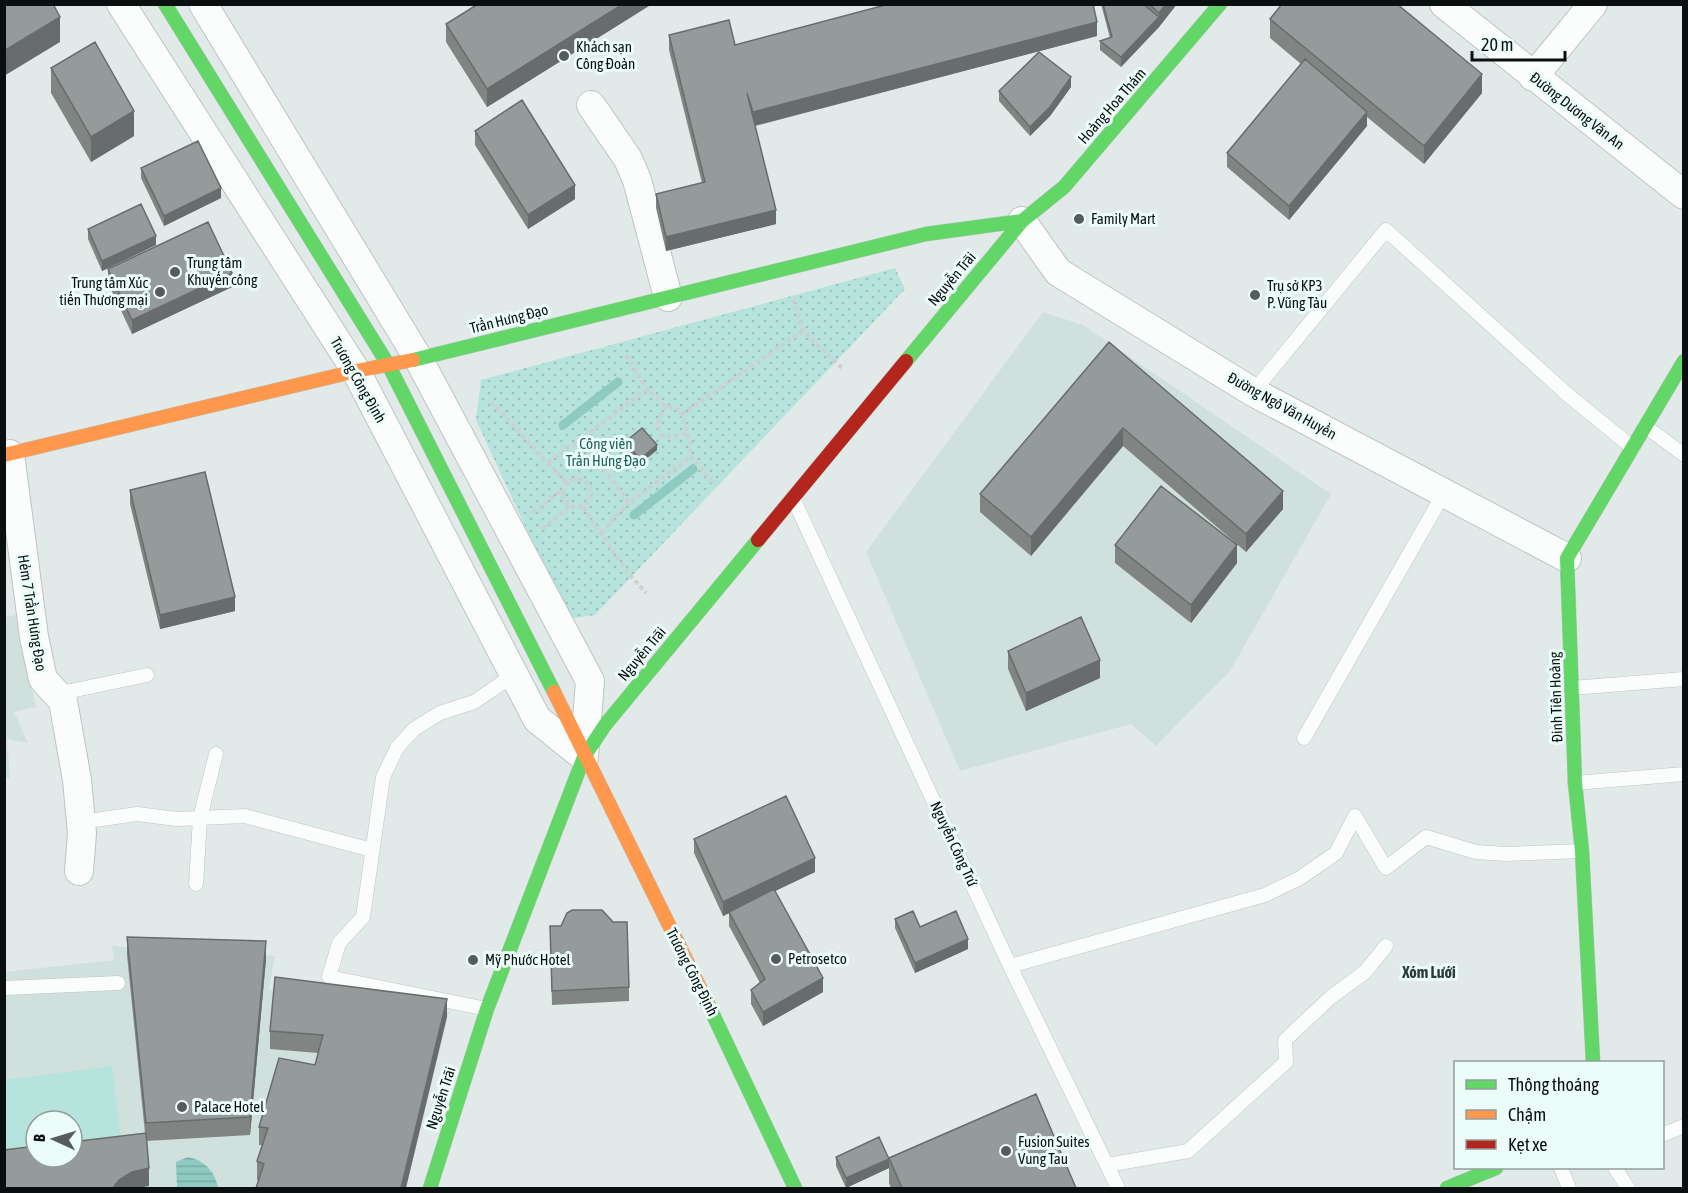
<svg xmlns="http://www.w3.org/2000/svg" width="1688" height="1193" viewBox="0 0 1688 1193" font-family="'Asap Condensed',sans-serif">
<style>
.built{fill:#d0e0dd;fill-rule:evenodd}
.grass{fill:#b6e4dd;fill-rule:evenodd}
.park{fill:url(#park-dots)}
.water{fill:url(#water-rules)}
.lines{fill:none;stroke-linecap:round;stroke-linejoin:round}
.stream{stroke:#8ecac2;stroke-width:9}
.lane-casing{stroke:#bec4c3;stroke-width:15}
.street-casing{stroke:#bec4c3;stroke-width:30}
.fast-casing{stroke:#bec4c3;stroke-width:15}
.slow-casing{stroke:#bec4c3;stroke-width:15}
.jam-casing{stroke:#bec4c3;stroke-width:15}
.path{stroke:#ced0d0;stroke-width:4;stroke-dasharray:4.5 3;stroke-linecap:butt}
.lane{stroke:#fbfcfc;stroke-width:14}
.street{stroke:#fbfcfc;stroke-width:28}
.fast{stroke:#63d668;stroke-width:14}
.slow{stroke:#ff974d;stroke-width:14}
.jam{stroke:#b3261e;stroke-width:14}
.wall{fill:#808584}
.shaded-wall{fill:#686c6c}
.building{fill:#959b9a;stroke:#686c6c;stroke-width:1.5}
.poi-dot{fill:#565c5b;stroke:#ecfcf9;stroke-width:2}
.labels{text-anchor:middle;stroke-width:6;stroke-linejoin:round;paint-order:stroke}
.poi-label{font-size:15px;fill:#0a0f0f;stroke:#ecfcf9;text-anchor:start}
.street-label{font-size:15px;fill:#0a0f0f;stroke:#ecfcf9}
.park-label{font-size:15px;fill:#20635b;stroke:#ecfcf9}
.neighbourhood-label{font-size:16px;font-weight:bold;fill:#2e3a38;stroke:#ecfcf9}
</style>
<defs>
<pattern id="park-dots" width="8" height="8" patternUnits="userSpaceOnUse" patternTransform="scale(1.5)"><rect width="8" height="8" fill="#b6e4dd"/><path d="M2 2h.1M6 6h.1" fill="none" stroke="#9bc2bc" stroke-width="1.8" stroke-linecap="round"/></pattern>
<pattern id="water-rules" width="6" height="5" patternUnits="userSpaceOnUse" patternTransform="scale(1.5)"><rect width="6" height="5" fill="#8ecac2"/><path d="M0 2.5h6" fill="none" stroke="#79aca6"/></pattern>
</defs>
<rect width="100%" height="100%" fill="#e2eae9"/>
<path class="built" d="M1043 312 1083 325 1331 494 1230 671 1156 746 1131 724 960 771 866 552Z
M16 615 36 707 14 712 28 743 7 739 10 778H5V617Z
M112 946 275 956 269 989 449 1012 406 1188H5L4 972 114 960ZM36 1121H72V1157H36Z"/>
<path class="grass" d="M112 1066 123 1153 5 1168 4 1080ZM36 1121H72V1157H36Z"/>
<path class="park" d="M895 268 905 289 595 615 568 619 476 420 481 380Z"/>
<path class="water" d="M188 1157C204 1160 215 1171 218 1188H177L176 1162Z"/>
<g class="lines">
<path class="stream" d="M563 425 618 382
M634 515 693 469"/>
<g class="lane-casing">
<path id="lane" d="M1253 392 1386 230 1568 395 1633 448
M1645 426 1684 455
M793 498 1010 966 1118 1188
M1572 688 1684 679
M56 694 147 675
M1304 738 1444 493
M1575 783 1684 774
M81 822 137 814 177 819 245 816 372 850
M196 884 200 818 216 754
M1010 966 1265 895 1300 878 1336 853 1355 816 1386 868 1426 837 1476 852 1506 854 1582 851
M4 988 118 983
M487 1009 329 977 339 943 363 917 383 777 397 748 414 729 440 713 474 702 515 674
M1662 1135 1684 1126
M1107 1165 1188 1151 1286 1062 1285 1040 1331 997 1365 972 1386 946
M1561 1168 1569 1188
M1615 1168 1628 1188"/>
</g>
<g class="street-casing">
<path id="street" d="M121 4 356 371 537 719 584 757
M203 4 418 358 590 681 584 757
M1444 4 1684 195
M1533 77 1593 4
M591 105 628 159 637 180 668 297
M1022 221 1058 272 1253 392 1567 558
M10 454 34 637 43 679 63 701 77 780 82 833 79 871"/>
</g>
<g class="fast-casing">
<path id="fast" d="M165 4 389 366 554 692
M413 360 926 234 1022 221
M906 361 1022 221 1064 187 1220 4
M708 1004 795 1188
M1593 1062 1582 851 1575 783 1567 558 1684 361
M430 1188 487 1009 584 757 605 725 758 540
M1447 1188 1496 1168"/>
</g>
<g class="slow-casing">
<path id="slow" d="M4 455 356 371 413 360
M554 692 708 1004"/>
</g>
<g class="jam-casing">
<path id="jam" d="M758 540 906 361"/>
</g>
<path class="path" d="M793 299 803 331 843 369
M626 355 647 389 665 406 677 409 682 414 691 445 690 455 715 485
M647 389 581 439 629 503 692 456
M491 402 567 483
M665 406 657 424 662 436 673 437 687 433
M682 414 803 331
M548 462 581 439
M563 493a14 14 0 1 1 28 0a14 14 0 1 1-28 0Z
M583 507 628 573 646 593
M533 513 562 489
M542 529 570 506
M601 533 629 503"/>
<use href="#lane" class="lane"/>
<use href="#street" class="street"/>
<use href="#fast" class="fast"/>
<use href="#slow" class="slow"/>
<use href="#jam" class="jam"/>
</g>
<path class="wall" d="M652 4 487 107 446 42V24Z
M1101 4H1177L1159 27 1121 67 1100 50V41L1110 38Z
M1270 19 1482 93 1424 164 1367 117V126L1289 220 1227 167V153L1301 64 1270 38Z
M669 35 735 45 1097 36 755 126 776 224 666 251 656 208V194L702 183 669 50Z
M51 68 134 136 91 162 51 93Z
M1071 87 1050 116 1030 136 999 101V91Z
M475 131 575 199 528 229 475 145Z
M141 168 221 198 164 226 141 178Z
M88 229 156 245 102 271 88 239Z
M108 269 232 287 132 334 108 283Z
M1109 342 1283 509 1246 552 1123 446 1031 556 980 512V494Z
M625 442 657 450 640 464 625 447Z
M130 490 235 611 160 629 130 504Z
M1115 545 1237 563 1191 623 1115 563Z
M1008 651 1100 678 1026 711 1008 669Z
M694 839 815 872 775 891 823 992 763 1026 751 1004V990L760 983 729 926V913L723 916 694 853Z
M895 919 920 927 968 949 915 973 895 928Z
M550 926 629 987V1001L552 1005Z
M127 937 266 959 250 1135 146 1141 149 1186 145 1133 127 955Z
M447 1017 259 1180H257V1161L262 1145H259V1127L315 1065 318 1053 270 1049V1031Z
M836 1157 889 1168 846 1188 836 1166Z
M889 1158 1076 1188H891L889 1183Z"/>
<path class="shaded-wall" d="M623 4H652L487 107V89Z
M1166 4H1177L1159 27 1121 67V57L1159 17V13Z
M60 17V42L4 76V51Z
M1097 22V36L753 126V112Z
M1482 74V93L1424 164V146Z
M1071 77V87L1050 116 1030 136V127Z
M134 111V136L91 162V137Z
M1367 112V126L1289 220V206Z
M575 185V199L528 229V215Z
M221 188V198L164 226V216Z
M776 210V224L666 251V237Z
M156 236V245L102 271V261Z
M232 273V287L132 334V320Z
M1123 428V446L1031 556V537Z
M657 445V450L640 464V459Z
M1283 491V509L1246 552V534Z
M1237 545V563L1191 623V605Z
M235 597V611L160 629V615Z
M1100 660V678L1026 711V693Z
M815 858V872L723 916V902Z
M968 939V949L915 973V963Z
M266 941V959L250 1135V1117Z
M823 978V992L763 1026V1012Z
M447 999V1017L406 1188H401Z
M889 1159V1168L846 1188V1178Z
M149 1168V1186L139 1188H113L119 1180 132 1172Z"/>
<path class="building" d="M4 4H53L60 17 4 51Z
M478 4H623L487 89 446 24Z
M889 4H1093L1097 22 753 112 747 93 776 210 666 237 656 194 705 182 669 35 729 20 735 45Z
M1103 4H1143L1159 17 1121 57 1100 41 1112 37Z
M1149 4H1166L1159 13Z
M1282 4H1397L1482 74 1424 146 1270 19Z
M95 42 134 111 91 137 51 68Z
M1039 52 1071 77 1050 107 1030 127 999 91Z
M1305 59 1367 112 1289 206 1227 153Z
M522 100 575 185 528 215 475 131Z
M198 141 221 188 164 216 141 168Z
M141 204 156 236 102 261 88 229Z
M208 222 232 273 132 320 108 269Z
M1109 342 1283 491 1246 534 1123 428 1031 537 980 494Z
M642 428 657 445 640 459 625 442Z
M205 472 235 597 160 615 130 490Z
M1161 486 1237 545 1191 605 1115 545Z
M1081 617 1100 660 1026 693 1008 651Z
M786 796 815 858 723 902 694 839Z
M774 889 823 978 763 1012 751 990 765 979 729 912Z
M572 910H602L613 922H627L629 987 552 991 550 926H561L567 913Z
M913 911 920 927 956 911 968 939 915 963 895 919Z
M127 937 266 941 250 1117 146 1123Z
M275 977 447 999 401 1188H256L264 1164 257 1161 268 1128 259 1127 279 1058 315 1065 323 1035 270 1031Z
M1036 1094 1076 1188H902L889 1158Z
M146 1133 149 1168 132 1172 119 1180 113 1188H4V1150L36 1146V1157H72V1142Z
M879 1137 889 1159 846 1178 836 1157Z"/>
<g class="poi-dot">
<circle cx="564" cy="56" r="6"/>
<circle cx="1079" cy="219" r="6"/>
<circle cx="175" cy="272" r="6"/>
<circle cx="160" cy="292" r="6"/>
<circle cx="1255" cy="295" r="6"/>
<circle cx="776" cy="959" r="6"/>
<circle cx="473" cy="960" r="6"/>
<circle cx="182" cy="1107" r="6"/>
<circle cx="1006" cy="1151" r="6"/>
</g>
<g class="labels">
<g class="poi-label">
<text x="576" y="52">Khách sạn<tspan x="576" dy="17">Công Đoàn</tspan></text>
<text x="1091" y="224">Family Mart</text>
<text x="187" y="268">Trung tâm<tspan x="187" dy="17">Khuyến công</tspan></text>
<text x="148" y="288" text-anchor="end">Trung tâm Xúc<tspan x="148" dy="17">tiến Thương mại</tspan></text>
<text x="1267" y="291">Trụ sở KP3<tspan x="1267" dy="17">P. Vũng Tàu</tspan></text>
<text x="788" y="964">Petrosetco</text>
<text x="485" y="965">Mỹ Phước Hotel</text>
<text x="194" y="1112">Palace Hotel</text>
<text x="1018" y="1147">Fusion Suites<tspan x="1018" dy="17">Vung Tau</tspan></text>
</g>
<g class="street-label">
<text transform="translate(1112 106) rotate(-49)" y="5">Hoàng Hoa Thám</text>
<text transform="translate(1577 111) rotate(38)" y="5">Đường Dương Văn An</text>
<text transform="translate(952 279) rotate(-50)" y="5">Nguyễn Trãi</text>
<text transform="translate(509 319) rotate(-14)" y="5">Trần Hưng Đạo</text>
<text transform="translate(358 380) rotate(60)" y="5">Trương Công Định</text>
<text transform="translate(1282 406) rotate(29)" y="5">Đường Ngô Văn Huyền</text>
<text transform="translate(32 613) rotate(81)" y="5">Hẻm 7 Trần Hưng Đạo</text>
<text transform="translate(642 654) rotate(-50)" y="5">Nguyễn Trãi</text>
<text transform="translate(1556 697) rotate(-92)" y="5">Đinh Tiên Hoàng</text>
<text transform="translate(954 844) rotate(65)" y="5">Nguyễn Công Trứ</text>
<text transform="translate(692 972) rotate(63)" y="5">Trương Công Định</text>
<text transform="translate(441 1098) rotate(-72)" y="5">Nguyễn Trãi</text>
</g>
<g class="park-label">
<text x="606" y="449">Công viên<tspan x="606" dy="17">Trần Hưng Đạo</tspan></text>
</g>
<g class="neighbourhood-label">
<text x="1429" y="978">Xóm Lưới</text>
</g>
</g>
<rect width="1688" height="1193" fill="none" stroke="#0a0f0f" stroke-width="12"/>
<rect x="1454" y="1061" width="210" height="108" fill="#ecfcf9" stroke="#929d9b" stroke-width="1.5"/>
<rect x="1466" y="1080" width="30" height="9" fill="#63d668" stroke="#929d9b" stroke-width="1.5"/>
<text x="1508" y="1091" font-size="18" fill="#0a0f0f">Thông thoáng</text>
<rect x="1466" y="1110" width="30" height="9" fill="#ff974d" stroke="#929d9b" stroke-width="1.5"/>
<text x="1508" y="1121" font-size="18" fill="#0a0f0f">Chậm</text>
<rect x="1466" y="1140" width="30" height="9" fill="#b3261e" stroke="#929d9b" stroke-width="1.5"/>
<text x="1508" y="1151" font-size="18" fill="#0a0f0f">Kẹt xe</text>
<g transform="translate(54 1139) rotate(274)"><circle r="28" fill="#ecfcf9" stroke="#929d9b" stroke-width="1.5"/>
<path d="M0-4.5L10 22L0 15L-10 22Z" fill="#565c5b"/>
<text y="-9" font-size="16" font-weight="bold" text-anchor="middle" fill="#0a0f0f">B</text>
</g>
<path d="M1472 51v9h93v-9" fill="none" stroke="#0a0f0f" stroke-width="3"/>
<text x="1481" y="51" font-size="18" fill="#0a0f0f" stroke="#ecfcf9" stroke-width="4.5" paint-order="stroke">20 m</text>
</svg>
